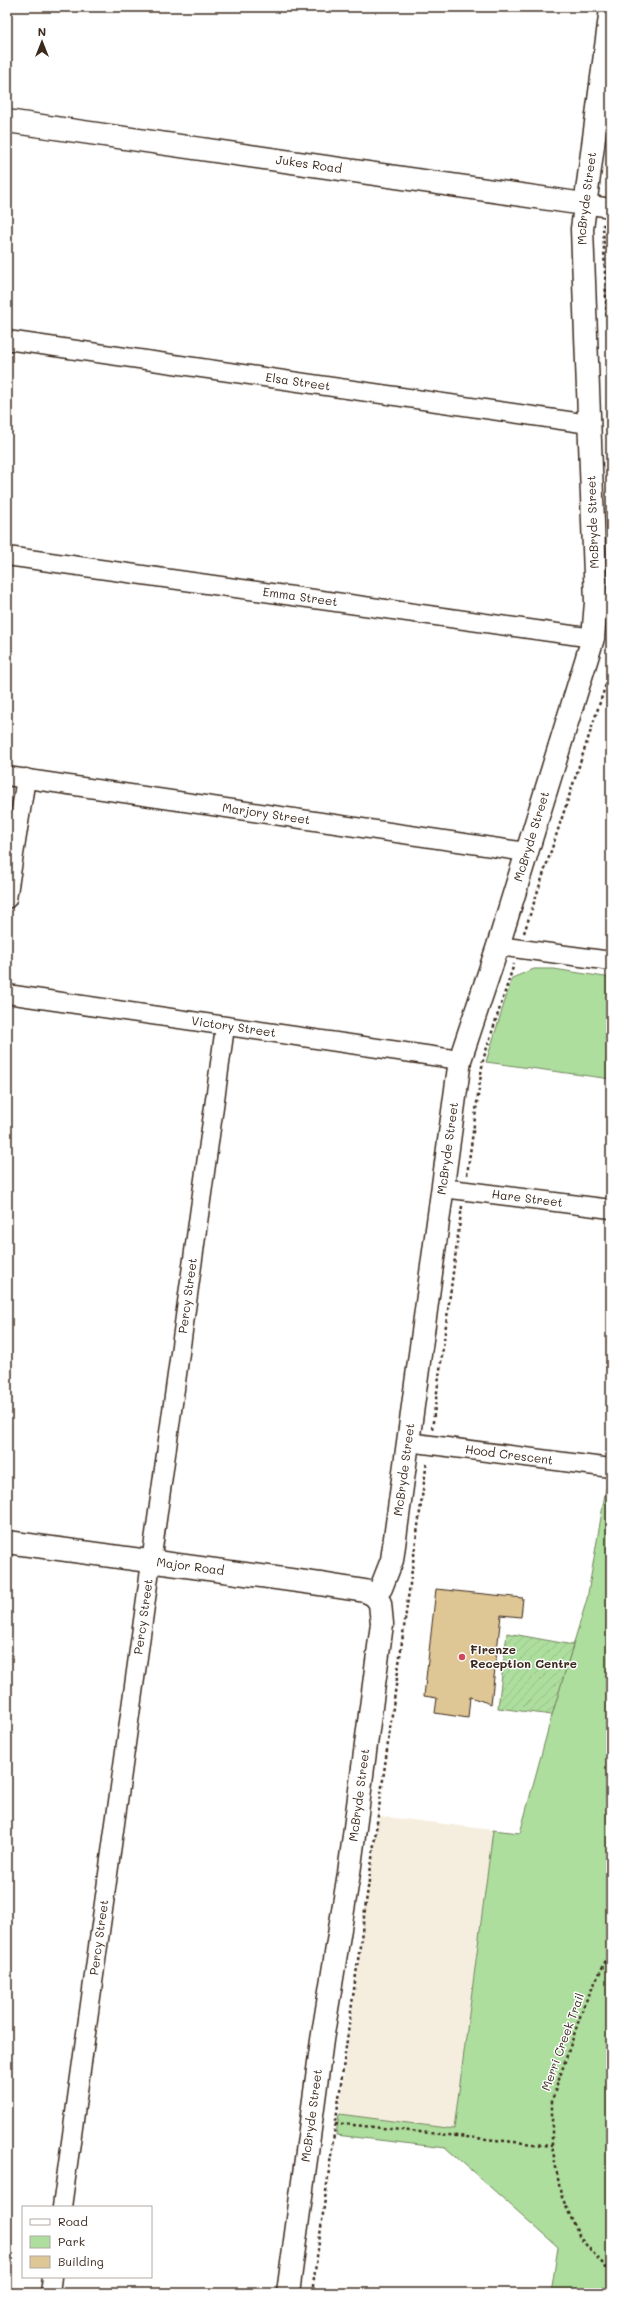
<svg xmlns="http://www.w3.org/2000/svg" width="618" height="2300" viewBox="0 0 618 2300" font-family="Mali,sans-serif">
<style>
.built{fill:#f5eedf}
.park{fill:#adde9e;stroke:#74845e}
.garden{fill:url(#garden-furrows);stroke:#74845e}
.building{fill:#dec695;stroke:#3b2a1e}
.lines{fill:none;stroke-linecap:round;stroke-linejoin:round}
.minor-casing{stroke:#3b2a1e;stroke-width:21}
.tertiary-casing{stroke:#3b2a1e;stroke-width:25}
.path{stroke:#3b2a1e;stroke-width:2.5;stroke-dasharray:3 3;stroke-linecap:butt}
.minor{stroke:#fff;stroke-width:18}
.tertiary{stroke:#fff;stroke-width:22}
.poi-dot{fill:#d1495b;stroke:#fff;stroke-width:1.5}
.labels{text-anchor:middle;stroke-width:3;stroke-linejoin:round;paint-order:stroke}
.street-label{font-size:12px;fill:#3b2a1e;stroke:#fff}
.poi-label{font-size:12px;font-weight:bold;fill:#3b2a1e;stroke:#fff;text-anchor:start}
</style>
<defs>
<pattern id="garden-furrows" width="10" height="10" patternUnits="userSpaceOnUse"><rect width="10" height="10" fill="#adde9e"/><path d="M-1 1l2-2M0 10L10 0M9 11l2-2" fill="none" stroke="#96bf88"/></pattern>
</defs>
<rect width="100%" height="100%" fill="#fff"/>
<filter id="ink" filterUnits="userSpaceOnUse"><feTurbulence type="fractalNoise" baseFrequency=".025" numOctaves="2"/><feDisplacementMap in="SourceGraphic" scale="8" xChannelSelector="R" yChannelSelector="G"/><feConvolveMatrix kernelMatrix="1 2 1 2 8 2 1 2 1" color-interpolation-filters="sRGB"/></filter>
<g filter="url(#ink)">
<path class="built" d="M379 1816 493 1830 454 2129 339 2114 369 1878Z"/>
<path class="park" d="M534 969H554L611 978V1079L486 1062 512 978Z
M606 1488 611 1489V2293H551L558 2247 446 2148 336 2135 339 2114 454 2129 493 1830 520 1833 552 1715 587 1599Z"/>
<path class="garden" d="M507 1633 573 1645 552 1715 498 1708Z"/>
<path class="building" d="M436 1589 523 1598 521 1617 501 1615 491 1704 470 1697 468 1718 435 1713 437 1698 424 1696Z"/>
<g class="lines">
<g class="minor-casing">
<g id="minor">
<path d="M584 204 611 208"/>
<path id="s1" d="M7 340 589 424"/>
<path id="s2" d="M7 556 593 638"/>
<path id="s3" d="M7 776 526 852"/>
<path d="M7 899 26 778"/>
<path d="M498 946 611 961"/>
<path id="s4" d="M7 994 460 1060"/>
<path id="s5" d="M443 1188 611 1209"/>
<path id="s6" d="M408 1442 611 1468"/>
<path id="s7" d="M62 2207 225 1027"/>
<path d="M50 2293 52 2277"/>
</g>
</g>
<g class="tertiary-casing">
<g id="tertiary">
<path id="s8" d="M7 121 584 204"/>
<path id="s9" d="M7 1542 320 1584 365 1591 374 1595"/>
<path id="s10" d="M288 2293 322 2040 349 1873 382 1624 380 1603 374 1595 381 1588 392 1560 460 1060 498 946 593 638 596 602 582 229 611 9"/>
</g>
</g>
<path class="path" d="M611 227 603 225 611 418
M524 933 611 669
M467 1175 483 1060 514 964
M432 1429 462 1206
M611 1950 584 2005 552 2100V2146L561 2195 580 2238 611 2273
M335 2123 552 2146
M312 2293 427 1461"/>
<use href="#minor" class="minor"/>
<use href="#tertiary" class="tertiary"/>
</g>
</g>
<circle class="poi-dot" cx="462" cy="1657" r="4"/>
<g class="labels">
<g class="street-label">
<text dy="4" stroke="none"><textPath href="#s8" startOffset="305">Jukes Road</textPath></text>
<text dy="4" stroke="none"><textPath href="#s10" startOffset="2134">McBryde Street</textPath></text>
<text dy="4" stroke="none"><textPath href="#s1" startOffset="294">Elsa Street</textPath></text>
<text transform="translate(593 522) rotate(-92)" y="4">McBryde Street</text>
<text dy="4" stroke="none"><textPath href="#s2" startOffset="296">Emma Street</textPath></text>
<text dy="4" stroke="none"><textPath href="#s3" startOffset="262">Marjory Street</textPath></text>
<text dy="4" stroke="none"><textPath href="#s10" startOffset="1486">McBryde Street</textPath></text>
<text dy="4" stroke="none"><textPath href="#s4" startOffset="229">Victory Street</textPath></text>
<text dy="4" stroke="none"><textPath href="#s10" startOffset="1162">McBryde Street</textPath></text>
<text dy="4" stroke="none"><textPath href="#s5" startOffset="85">Hare Street</textPath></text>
<text dy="4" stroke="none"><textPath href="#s7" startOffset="920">Percy Street</textPath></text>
<text dy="4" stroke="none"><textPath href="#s6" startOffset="102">Hood Crescent</textPath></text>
<text dy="4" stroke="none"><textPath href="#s10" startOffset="838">McBryde Street</textPath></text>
<text dy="4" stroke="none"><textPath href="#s9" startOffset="185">Major Road</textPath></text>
<text dy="4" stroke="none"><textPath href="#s7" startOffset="596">Percy Street</textPath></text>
<text dy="4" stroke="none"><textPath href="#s10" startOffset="503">McBryde Street</textPath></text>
<text dy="4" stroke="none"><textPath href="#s7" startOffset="272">Percy Street</textPath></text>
<text transform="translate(563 2042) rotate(-70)" y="4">Merri Creek Trail</text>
<text dy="4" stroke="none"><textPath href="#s10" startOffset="179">McBryde Street</textPath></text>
</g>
<g class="poi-label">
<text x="470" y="1654">Firenze<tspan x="470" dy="14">Reception Centre</tspan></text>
</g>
</g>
<rect width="618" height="2300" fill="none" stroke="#fff" stroke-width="24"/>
<rect x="12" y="12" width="594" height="2276" fill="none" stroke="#3b2a1e" stroke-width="1.5" filter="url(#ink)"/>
<rect x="22" y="2206" width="130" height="72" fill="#ffffff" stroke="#b1aaa5"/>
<rect x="30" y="2219" width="20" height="6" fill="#ffffff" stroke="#b1aaa5"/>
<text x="58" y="2226" font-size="12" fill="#3b2a1e">Road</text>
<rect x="30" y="2236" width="20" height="12" fill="#adde9e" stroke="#b1aaa5"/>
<text x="58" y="2246" font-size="12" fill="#3b2a1e">Park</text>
<rect x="30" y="2256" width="20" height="12" fill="#dec695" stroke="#b1aaa5"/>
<text x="58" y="2266" font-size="12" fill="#3b2a1e">Building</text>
<g transform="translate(42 42)" stroke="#ffffff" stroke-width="3" paint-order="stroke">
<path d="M0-3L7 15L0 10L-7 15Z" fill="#3b2a1e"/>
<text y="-6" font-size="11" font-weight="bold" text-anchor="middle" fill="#3b2a1e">N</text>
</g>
</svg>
